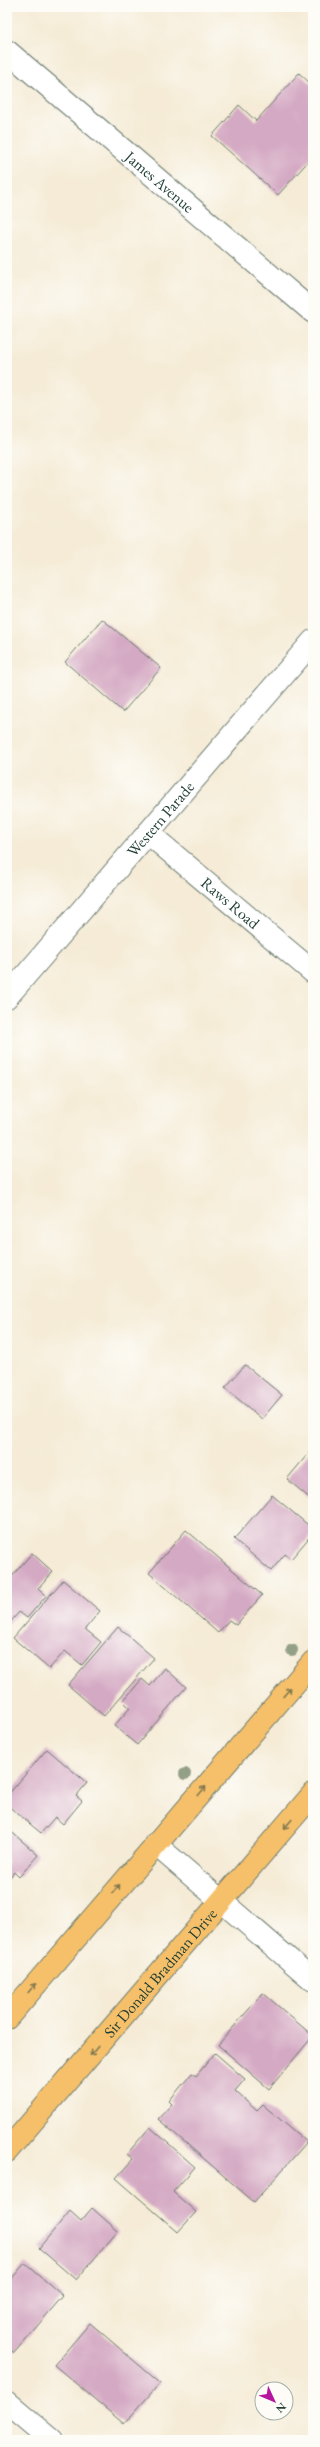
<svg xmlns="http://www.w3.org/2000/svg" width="320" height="2447" viewBox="0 0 320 2447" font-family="'EB Garamond',serif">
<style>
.building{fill:#d4a9c3}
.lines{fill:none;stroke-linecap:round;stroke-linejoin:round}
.street-casing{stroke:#6a7a6d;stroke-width:24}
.primary-casing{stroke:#6a7a6d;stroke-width:24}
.street{stroke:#fff;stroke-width:22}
.primary{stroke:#f6c06b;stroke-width:22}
.tree{fill:#93a087}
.oneway{stroke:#80784d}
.labels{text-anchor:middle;stroke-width:3;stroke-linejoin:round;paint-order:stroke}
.street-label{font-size:16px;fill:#1f3d34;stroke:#fdfcf7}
</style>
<rect width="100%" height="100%" fill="#fdfcf7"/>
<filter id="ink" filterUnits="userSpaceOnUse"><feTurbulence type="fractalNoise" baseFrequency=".025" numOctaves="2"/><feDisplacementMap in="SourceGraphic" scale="8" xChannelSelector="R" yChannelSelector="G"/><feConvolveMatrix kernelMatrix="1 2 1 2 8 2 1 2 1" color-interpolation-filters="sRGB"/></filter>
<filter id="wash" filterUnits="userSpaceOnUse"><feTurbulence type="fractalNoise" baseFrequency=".012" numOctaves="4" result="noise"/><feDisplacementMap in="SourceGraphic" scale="16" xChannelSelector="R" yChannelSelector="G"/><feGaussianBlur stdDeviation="0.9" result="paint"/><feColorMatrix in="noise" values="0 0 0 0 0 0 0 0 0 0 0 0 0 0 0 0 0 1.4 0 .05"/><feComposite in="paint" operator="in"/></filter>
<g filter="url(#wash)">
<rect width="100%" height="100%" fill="#f5ebd6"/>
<g id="blocks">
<path class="building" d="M299 73 313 86V156L278 195 212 136 239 105 256 121Z
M102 619 161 668 123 712 65 662Z
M245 1365 282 1395 262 1419 225 1388Z
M313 1448V1501L287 1479Z
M272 1495 313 1529V1533L291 1559 285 1554 271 1571 234 1539Z
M186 1530 262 1595 236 1625 229 1620 218 1633 149 1573Z
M32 1553 53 1572 38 1589 46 1596 27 1618 19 1612 7 1626V1582Z
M63 1580 100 1611 85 1629 101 1642 82 1665 65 1651 49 1669 13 1638Z
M118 1627 154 1658 104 1716 68 1685Z
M165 1668 186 1687 137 1745 114 1726 130 1708 123 1701 142 1679 150 1686Z
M47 1749 87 1783 76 1796 82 1801 63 1824 55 1817 41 1833 7 1805V1796Z
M7 1828 38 1855 19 1877 14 1872 7 1881Z
M263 1993 313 2036 269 2089 218 2045Z
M215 2053 245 2079 235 2091 257 2111 263 2105 307 2142 254 2202 158 2119 172 2104 169 2101 192 2073 196 2076Z
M150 2127 195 2167 173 2192 196 2212 178 2232 116 2178 133 2159 127 2154Z
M92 2208 118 2231 76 2280 39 2248 70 2211 81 2221Z
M25 2263 63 2296 14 2353 7 2346V2284Z
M90 2323 160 2383 124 2424 54 2365Z"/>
</g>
</g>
<g filter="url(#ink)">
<use href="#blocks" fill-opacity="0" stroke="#6a7a6d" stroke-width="1"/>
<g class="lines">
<g class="street-casing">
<g id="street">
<path id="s1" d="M7 51 313 312"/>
<path id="s2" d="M148 833 313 972"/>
<path id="s3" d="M7 997 313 641"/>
<path d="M155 1844 313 1980"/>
<path d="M7 2402 52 2440"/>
</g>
</g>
<g class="primary-casing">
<g id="primary">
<path d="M7 2018 313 1662"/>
<path id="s4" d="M7 2151 313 1794"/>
</g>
</g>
<use href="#street" class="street"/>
<use href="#primary" class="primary"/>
</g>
<g class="tree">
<circle cx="292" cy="1650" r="6"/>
<circle cx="185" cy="1774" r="6"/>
</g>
<defs><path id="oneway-shaft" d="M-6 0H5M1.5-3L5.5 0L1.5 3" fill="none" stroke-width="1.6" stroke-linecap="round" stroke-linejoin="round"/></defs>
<g class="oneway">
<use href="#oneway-shaft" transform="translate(287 1692) rotate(-49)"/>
<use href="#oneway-shaft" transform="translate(202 1791) rotate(-49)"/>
<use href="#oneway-shaft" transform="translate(288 1824) rotate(130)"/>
<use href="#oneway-shaft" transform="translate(116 1889) rotate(-50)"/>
<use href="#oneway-shaft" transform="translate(32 1988) rotate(-50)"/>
<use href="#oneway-shaft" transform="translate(94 2051) rotate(131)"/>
</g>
</g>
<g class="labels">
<g class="street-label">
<text dy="6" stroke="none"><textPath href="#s1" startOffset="201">James Avenue</textPath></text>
<text dy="6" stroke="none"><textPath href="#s3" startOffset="235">Western Parade</textPath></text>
<text dy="6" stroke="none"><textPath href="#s2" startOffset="108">Raws Road</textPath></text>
<text dy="6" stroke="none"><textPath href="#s4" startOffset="235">Sir Donald Bradman Drive</textPath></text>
</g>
</g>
<rect width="320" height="2447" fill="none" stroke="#fdfcf7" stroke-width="24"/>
<g transform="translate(274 2401) rotate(134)"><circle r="19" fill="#fdfcf7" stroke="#a4b0a9"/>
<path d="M0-3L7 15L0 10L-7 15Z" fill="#b5179e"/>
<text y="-6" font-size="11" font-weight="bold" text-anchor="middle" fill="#1f3d34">N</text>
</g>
</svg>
